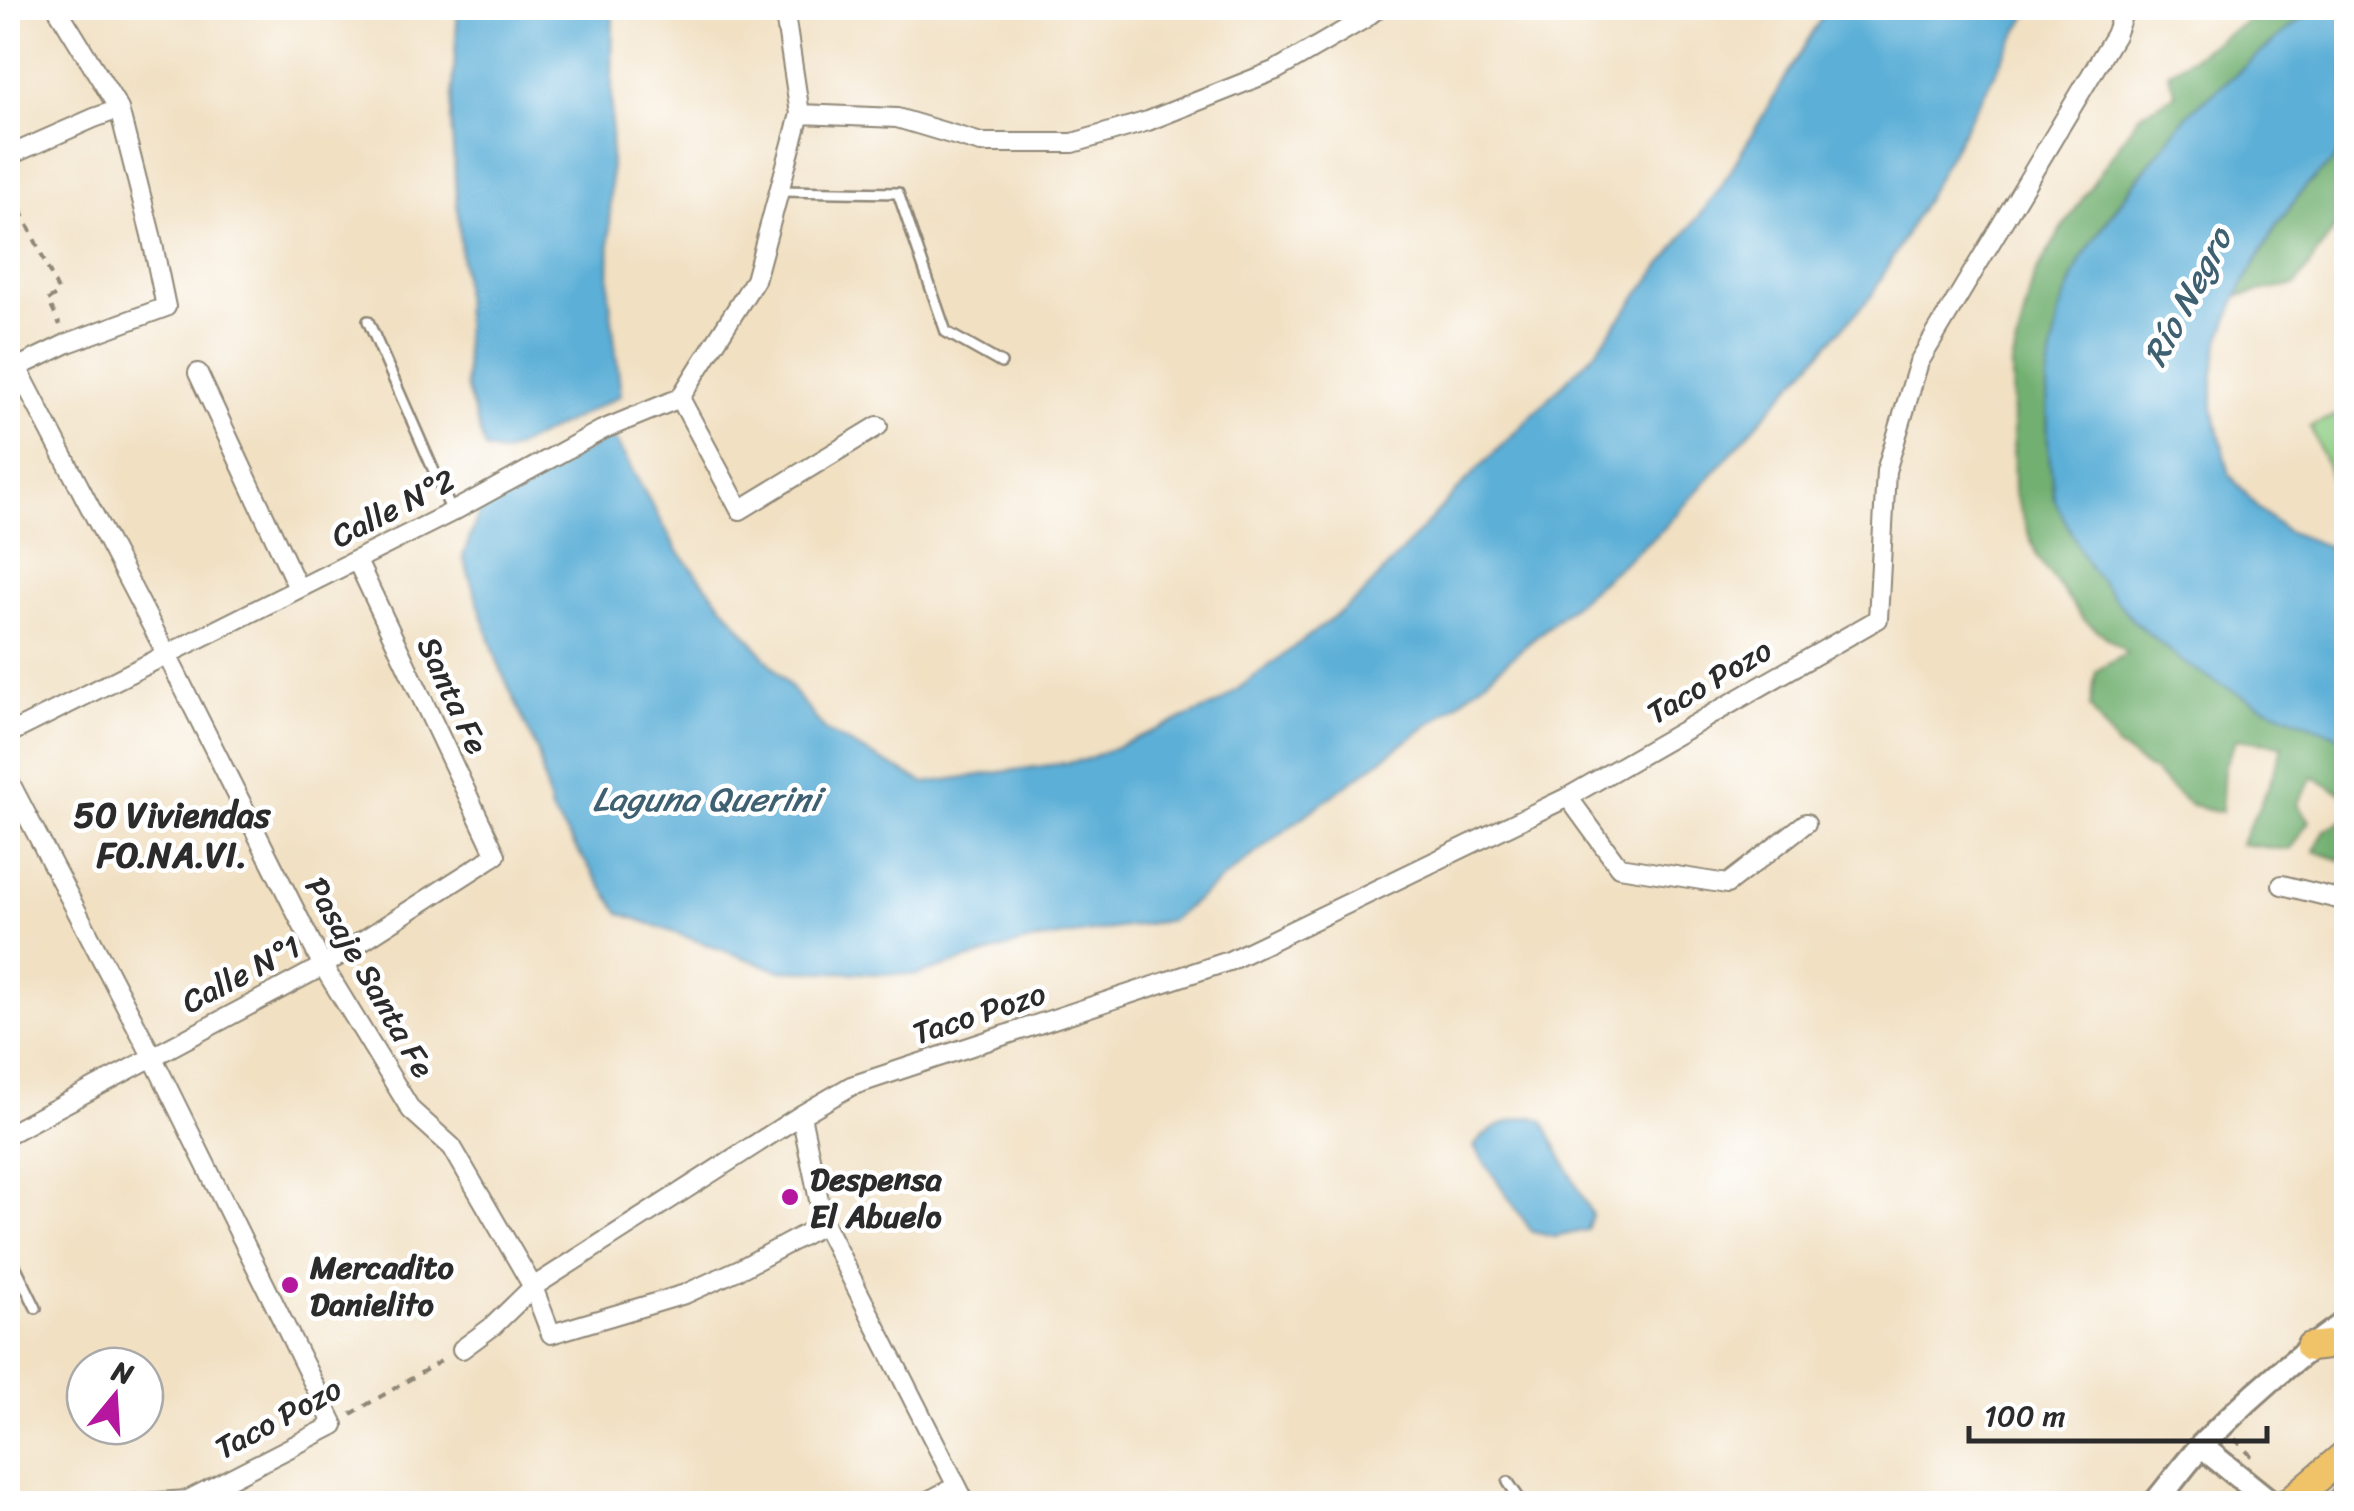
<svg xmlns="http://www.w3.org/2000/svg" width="2354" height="1511" viewBox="0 0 2354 1511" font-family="Sriracha,sans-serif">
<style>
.green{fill:#8ecd83;stroke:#5c7c57;stroke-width:2.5}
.forest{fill:#72b071;stroke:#4e6e4e;stroke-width:2.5}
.water{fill:#5bafd7;stroke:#436d81;stroke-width:2.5}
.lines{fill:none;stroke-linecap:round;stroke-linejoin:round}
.service-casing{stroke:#8e8676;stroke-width:14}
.minor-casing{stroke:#8e8676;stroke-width:22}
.tertiary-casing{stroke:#8e8676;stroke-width:28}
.trunk-casing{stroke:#8e8676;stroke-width:32}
.path{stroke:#8e8676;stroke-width:4;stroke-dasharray:8 8;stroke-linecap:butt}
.service{stroke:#fff;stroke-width:9}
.minor{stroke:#fff;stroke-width:18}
.tertiary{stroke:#fff;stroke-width:22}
.trunk{stroke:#f1c369;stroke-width:28}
.poi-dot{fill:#b5179e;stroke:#fff;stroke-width:4}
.labels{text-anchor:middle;stroke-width:9;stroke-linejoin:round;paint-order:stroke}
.street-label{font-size:32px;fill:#2b2b2b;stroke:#fff}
.poi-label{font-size:32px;font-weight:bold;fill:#2b2b2b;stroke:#fff;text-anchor:start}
.water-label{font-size:35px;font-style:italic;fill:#3e6070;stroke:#fff}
.neighbourhood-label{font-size:35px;font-weight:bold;fill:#2b2b2b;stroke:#fff}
</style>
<rect width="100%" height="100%" fill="#fff"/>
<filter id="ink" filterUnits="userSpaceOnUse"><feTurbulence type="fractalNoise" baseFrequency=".01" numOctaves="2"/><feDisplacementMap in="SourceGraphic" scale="20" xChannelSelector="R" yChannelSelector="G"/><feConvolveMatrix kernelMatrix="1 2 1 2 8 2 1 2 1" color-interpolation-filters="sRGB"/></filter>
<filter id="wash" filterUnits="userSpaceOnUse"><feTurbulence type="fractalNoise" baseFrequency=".0048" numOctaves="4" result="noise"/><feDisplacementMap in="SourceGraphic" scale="40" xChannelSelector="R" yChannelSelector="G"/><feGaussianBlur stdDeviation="2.25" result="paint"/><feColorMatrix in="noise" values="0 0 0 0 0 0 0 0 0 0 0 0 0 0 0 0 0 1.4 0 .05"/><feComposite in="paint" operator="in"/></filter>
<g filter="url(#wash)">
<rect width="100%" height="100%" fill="#f1e0c2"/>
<path class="green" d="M2346 411V492L2339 495 2310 426Z"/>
<path class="forest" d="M2267 8H2314L2188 114 2126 193 2081 259 2060 310 2047 380 2048 443 2054 499 2133 620 2179 659 2216 682 2346 739V796L2313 777 2297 804 2309 821 2290 850 2240 844 2268 788 2283 745 2236 739 2224 767 2221 812 2189 804 2153 772 2117 747 2090 707 2096 671 2127 653 2083 619 2037 557 2014 492 2012 365 2034 276 2060 232 2139 115 2176 94 2168 73Z
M2346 149V216L2337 225 2296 285 2237 296 2278 224 2306 186Z
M2346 819V862L2314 851 2325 830Z"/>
<path class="water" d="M458 8H613L609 294 621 395 503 454 485 449 466 386 463 282 451 121Z
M1827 8H2031L1872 295 1664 528 1457 704 1276 837 1171 920 1026 942 917 975 778 970 620 913 551 811 538 753 498 663 463 557 481 507 613 436 678 551 826 731 925 783 1085 760 1218 704 1359 598 1466 481 1594 353 1719 190Z
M2314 8H2346V149L2306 186 2277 224 2237 296 2219 343 2213 379V408L2230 475 2259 509 2286 531 2346 553V739L2262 705 2216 682 2179 659 2133 620 2089 567 2054 499 2048 443 2047 380 2060 310 2081 259 2127 193 2188 114Z
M1532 1117 1543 1121 1592 1215 1587 1230 1555 1237 1532 1232 1474 1147C1484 1130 1513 1118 1532 1117Z"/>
</g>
<g filter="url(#ink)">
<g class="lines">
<g class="service-casing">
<path id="service" d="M779 191 898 193 946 332 1001 363
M368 321 452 512
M8 1251 36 1308
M1508 1482 1523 1504"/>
</g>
<g class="minor-casing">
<path id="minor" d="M784 8 800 114
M8 156 94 118 119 109
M18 369 166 653 323 966 411 1110 452 1147 533 1287 551 1334 685 1294 742 1268 824 1224
M8 372 68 343 166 307 151 235 119 109 57 8
M198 373 298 588
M680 398 740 510 878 426
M8 734 452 512 602 430 680 398 755 280 800 114 897 118 981 143H1073L1148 121 1276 70 1364 19 1378 8
M8 779 152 1056 334 1425 188 1500 129 1504
M1568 797 1619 867 1727 884 1806 823
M2282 885 2346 901
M801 1115 824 1224 966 1504
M8 1134 323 966 496 855 357 561
M462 1349 493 1326 533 1287 801 1115 851 1086 1229 961 1568 797 1878 619 1886 471 1919 362 2115 35 2125 8
M922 1504 957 1486"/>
</g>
<g class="tertiary-casing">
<path id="tertiary" d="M2201 1446 2273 1504
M2154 1504C2171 1484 2186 1462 2204 1443 2247 1399 2295 1357 2346 1322"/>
</g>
<g class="trunk-casing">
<path id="trunk" d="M2310 1347 2346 1343
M2287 1504 2346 1454
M2339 1504 2346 1497"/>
</g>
<path class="path" d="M8 181 59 293 48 300 60 325
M351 1414 446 1358
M2235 1439 2256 1461"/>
<use href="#service" class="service"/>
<use href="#minor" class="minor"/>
<use href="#tertiary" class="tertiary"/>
<use href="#trunk" class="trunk"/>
</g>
</g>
<g class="poi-dot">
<circle cx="790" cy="1197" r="10"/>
<circle cx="290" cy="1285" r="10"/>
</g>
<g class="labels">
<g class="street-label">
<text transform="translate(393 508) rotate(-27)" y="11">Calle N°2</text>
<text transform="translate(1709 681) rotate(-30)" y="11">Taco Pozo</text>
<text transform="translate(453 695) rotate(65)" y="11">Santa Fe</text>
<text transform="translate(241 974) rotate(-28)" y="11">Calle N°1</text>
<text transform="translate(370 977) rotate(60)" y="11">Pasaje Santa Fe</text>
<text transform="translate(979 1013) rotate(-18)" y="11">Taco Pozo</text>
<text transform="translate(278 1418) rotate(-28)" y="11">Taco Pozo</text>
</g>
<g class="poi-label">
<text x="810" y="1190">Despensa<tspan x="810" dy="37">El Abuelo</tspan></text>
<text x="310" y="1278">Mercadito<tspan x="310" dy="37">Danielito</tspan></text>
</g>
<g class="water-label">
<text transform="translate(2187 297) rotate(-62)" y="12">Río Negro</text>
<text x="706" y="811">Laguna Querini</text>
</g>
<g class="neighbourhood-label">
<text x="172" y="827">50 Viviendas<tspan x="172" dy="40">FO.NA.VI.</tspan></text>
</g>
</g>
<rect width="2354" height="1511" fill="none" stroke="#fff" stroke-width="40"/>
<g transform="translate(115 1396) rotate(18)"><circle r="48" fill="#ffffff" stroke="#aaaaaa" stroke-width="2.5"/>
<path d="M0-8L18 38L0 25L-18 38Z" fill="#b5179e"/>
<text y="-15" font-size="28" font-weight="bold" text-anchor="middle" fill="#2b2b2b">N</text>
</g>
<path d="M1969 1426v15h298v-15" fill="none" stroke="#2b2b2b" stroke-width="5"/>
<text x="1984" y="1426" font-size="30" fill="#2b2b2b" stroke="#ffffff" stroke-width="8" paint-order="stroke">100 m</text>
</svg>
